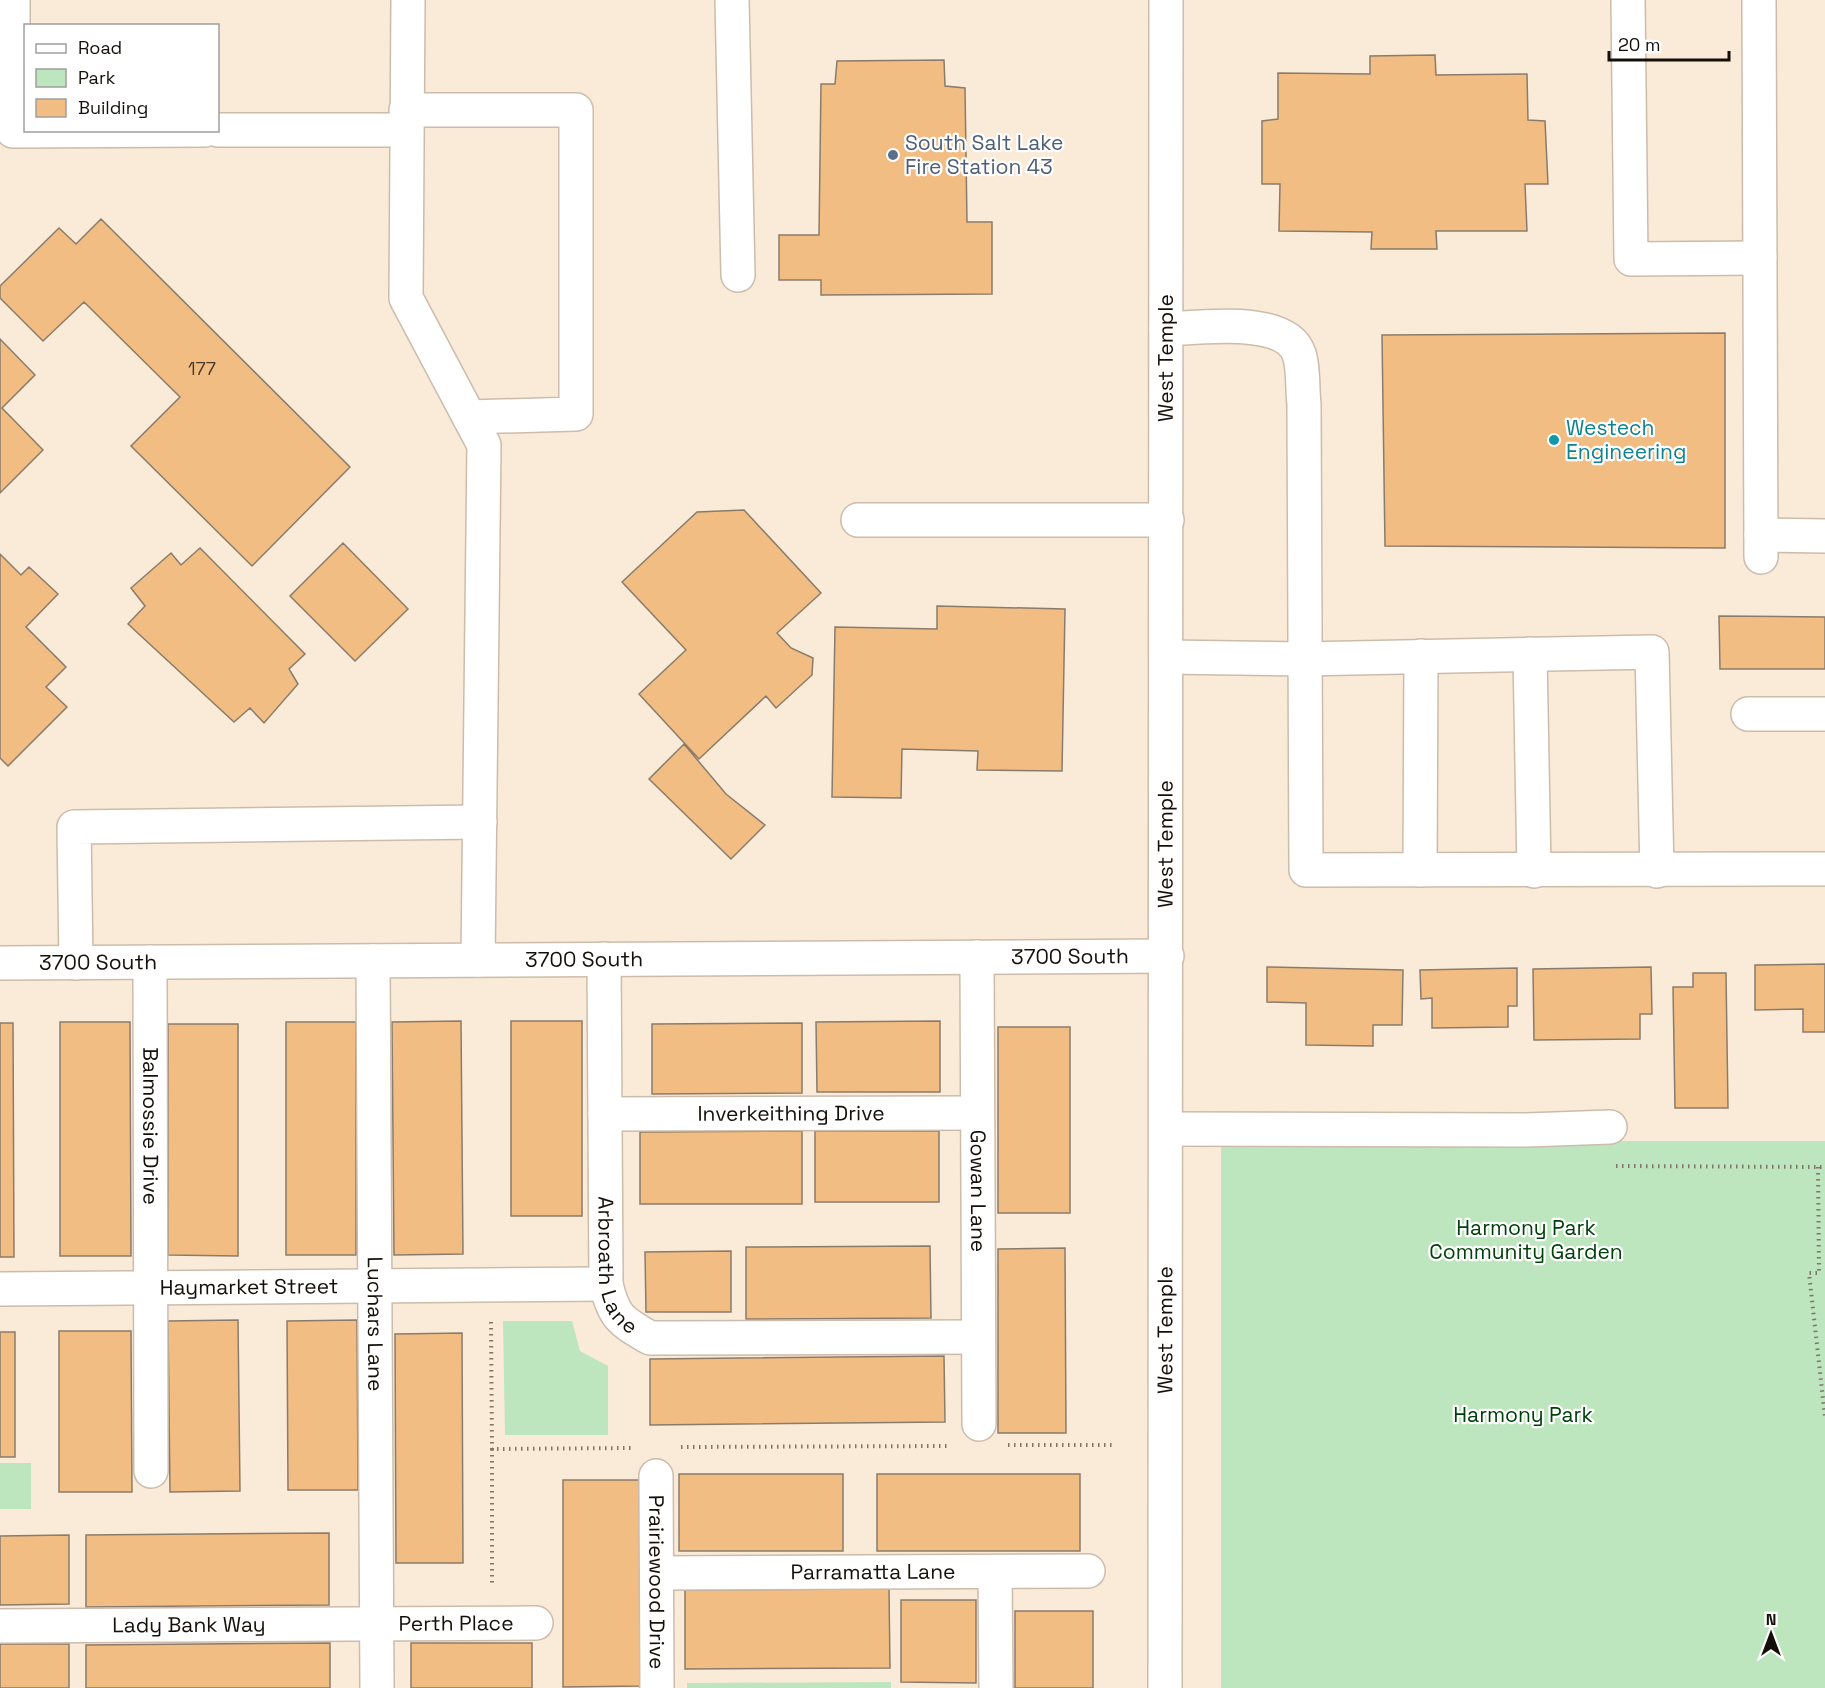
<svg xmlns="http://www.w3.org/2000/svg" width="1825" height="1688" viewBox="0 0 1825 1688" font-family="'Space Grotesk',sans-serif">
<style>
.green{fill:#bee6be}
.building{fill:#f2bd82;stroke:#8a7c6c;stroke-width:1.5}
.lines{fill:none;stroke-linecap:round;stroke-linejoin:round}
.minor-casing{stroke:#ccbcac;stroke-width:36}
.path{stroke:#7f7569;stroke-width:4;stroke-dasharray:1.5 4.5;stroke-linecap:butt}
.minor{stroke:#fff;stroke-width:33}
.service-dot{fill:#5c6f8a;stroke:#fff;stroke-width:2}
.culture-dot{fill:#0f9aa8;stroke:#fff;stroke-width:2}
.labels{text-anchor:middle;stroke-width:4.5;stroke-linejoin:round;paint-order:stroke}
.number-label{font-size:18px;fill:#4c3a27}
.service-label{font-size:21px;fill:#4e5e75;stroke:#fff;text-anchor:start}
.street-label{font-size:21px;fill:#140f09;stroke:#fff}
.culture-label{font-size:21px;fill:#0d838f;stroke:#fff;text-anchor:start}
.park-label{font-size:21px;fill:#00400b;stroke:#fff}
</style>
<rect width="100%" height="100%" fill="#faead8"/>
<path class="green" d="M1221 1141H1825V1688H1221Z
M503 1321H572L580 1351 608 1366V1435H505Z
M0 1463H31V1509H0Z
M891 1682V1688H687V1683Z"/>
<path class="building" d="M1435 55 1436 75 1527 74 1528 120 1545 121 1548 184H1525L1527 231H1436L1437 249H1371L1372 232 1279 231 1280 184H1262V121L1278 119V73L1370 74V56Z
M944 60 945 86 965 88 967 222H992V294L821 295V280H779V235H819L821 84H835L837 61Z
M101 219 350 467 252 566 131 446 180 397 84 302 43 341 0 298V286L59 228 76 244Z
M1725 333V548L1385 546 1382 335Z
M0 339 35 375 2 408 43 450 0 493Z
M744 510 821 593 777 633 791 648 813 658 812 675 776 708 766 696 699 759 639 694 686 650 622 582 697 512Z
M343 543 408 609 355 661 290 596Z
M200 548 305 654 289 669 298 684 264 723 250 708 234 722 128 624 145 606 131 588 171 553 181 565Z
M0 554 21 575 29 567 58 594 26 627 66 667 46 687 67 707 8 766 0 758Z
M937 606 1065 609 1062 771 977 770 978 751 902 749 901 798 832 797 835 627 937 629Z
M1719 616 1825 617V669H1720Z
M684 744 726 794 765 825 731 859 649 779Z
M1825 964V1032H1803V1009L1755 1010V965Z
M1267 967 1403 970 1402 1025H1373V1046L1306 1045V1003L1267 1002Z
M1651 967 1652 1014H1640V1039L1534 1040 1533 969Z
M1517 968V1006H1508V1027L1432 1028V998L1421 999 1420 970Z
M1693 973H1726L1728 1108H1675L1673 987H1693Z
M461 1021 463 1254 394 1255 392 1022Z
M511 1021H582V1216H511Z
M940 1021V1092H817L816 1022Z
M60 1022H130L131 1256H60Z
M286 1022H356V1255H286Z
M0 1023H13L14 1257H0Z
M802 1023V1093L652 1094V1024Z
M168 1024H238V1256L168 1255Z
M998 1027H1070V1213H998Z
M802 1131V1204H640V1132Z
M815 1131H939V1202H815Z
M930 1246 931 1318 746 1319V1247Z
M1065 1248 1066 1433H998V1249Z
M731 1251V1312H646L645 1252Z
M238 1320 240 1491 170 1492 168 1321Z
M357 1320 358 1490H288L287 1321Z
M59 1331H131L132 1492H59Z
M0 1332H15V1457H0Z
M462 1333 463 1563H396L395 1334Z
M944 1356 945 1422 650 1425V1359Z
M679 1474H843V1551H679Z
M877 1474H1080V1551H877Z
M563 1480H640V1686L563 1687Z
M329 1533V1605L86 1607V1535Z
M69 1535V1604L0 1605V1536Z
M889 1589 890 1668 685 1669V1590Z
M901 1600H976V1683L901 1682Z
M1015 1611H1093V1688H1015Z
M330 1643V1688H86V1645Z
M411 1643H532V1688H411Z
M0 1644H69V1688H0Z"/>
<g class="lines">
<g class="minor-casing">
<g id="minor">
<path d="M13 0V131L205 130"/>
<path d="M408 0 406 298 484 445 478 960"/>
<path d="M732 0 738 275"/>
<path d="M1628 0 1631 259 1760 258"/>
<path d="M1759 0 1761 557"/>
<path d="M406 110H576V414L469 417"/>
<path d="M218 130H406"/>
<path d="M1166 329C1198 328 1286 315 1299 354 1304 368 1302 389 1304 404L1306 870 1825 869"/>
<path d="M858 520H1167"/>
<path d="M1761 535 1825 536"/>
<path d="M1530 654 1534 871"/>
<path d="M1167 657 1303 659 1652 652 1657 871"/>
<path d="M1748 714H1825"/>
<path d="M1420 870 1421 656"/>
<path id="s1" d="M977 957 979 1424"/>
<path id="s2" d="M604 959 606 1284C614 1318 621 1321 650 1338L978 1337"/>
<path id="s3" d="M373 961 377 1688"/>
<path id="s4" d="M150 962 151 1471"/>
<path id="s5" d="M0 963 1167 956"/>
<path d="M76 963 74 827 480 822"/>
<path id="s6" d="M605 1114 977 1113"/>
<path d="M1167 1129 1527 1130 1610 1127"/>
<path id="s7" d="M0 1289 606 1284"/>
<path id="s8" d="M656 1476 657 1688"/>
<path d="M995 1572 996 1688"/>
<path id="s9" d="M657 1573 1088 1571"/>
<path id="s10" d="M0 1626 536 1623"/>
<path id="s11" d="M1165 1688 1166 0"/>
</g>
</g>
<path class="path" d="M1616 1166 1825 1167
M1818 1167 1819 1273H1809L1825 1417
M491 1322 492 1449 631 1448
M1008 1445H1115
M681 1447 949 1446
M492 1449V1586"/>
<use href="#minor" class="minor"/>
</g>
<circle class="service-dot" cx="893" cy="155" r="6"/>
<circle class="culture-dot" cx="1554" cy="440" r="6"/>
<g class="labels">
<g class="number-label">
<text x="202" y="375">177</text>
</g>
<g class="service-label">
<text x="905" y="150">South Salt Lake<tspan x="905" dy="24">Fire Station 43</tspan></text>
</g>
<g class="street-label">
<text dy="7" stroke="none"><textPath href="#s11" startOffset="1330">West Temple</textPath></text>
<text dy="7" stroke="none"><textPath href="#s11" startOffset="844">West Temple</textPath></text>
<text dy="7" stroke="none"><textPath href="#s5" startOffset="1070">3700 South</textPath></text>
<text dy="7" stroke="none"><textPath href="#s5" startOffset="584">3700 South</textPath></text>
<text dy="7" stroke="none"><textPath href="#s5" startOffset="98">3700 South</textPath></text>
<text dy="7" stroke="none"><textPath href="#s6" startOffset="186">Inverkeithing Drive</textPath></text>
<text dy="7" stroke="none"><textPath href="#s4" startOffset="164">Balmossie Drive</textPath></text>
<text dy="7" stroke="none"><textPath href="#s1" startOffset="234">Gowan Lane</textPath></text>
<text dy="7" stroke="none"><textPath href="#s2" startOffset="309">Arbroath Lane</textPath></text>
<text dy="7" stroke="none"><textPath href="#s7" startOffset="249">Haymarket Street</textPath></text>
<text dy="7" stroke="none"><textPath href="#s3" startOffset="363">Luchars Lane</textPath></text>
<text dy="7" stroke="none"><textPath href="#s11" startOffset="358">West Temple</textPath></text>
<text dy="7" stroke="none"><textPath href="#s9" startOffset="216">Parramatta Lane</textPath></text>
<text dy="7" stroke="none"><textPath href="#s8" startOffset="106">Prairiewood Drive</textPath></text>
<text dy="7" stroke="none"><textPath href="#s10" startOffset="456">Perth Place</textPath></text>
<text dy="7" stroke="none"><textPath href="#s10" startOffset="189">Lady Bank Way</textPath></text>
</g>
<g class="culture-label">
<text x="1566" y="435">Westech<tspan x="1566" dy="24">Engineering</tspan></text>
</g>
<g class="park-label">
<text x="1526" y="1235">Harmony Park<tspan x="1526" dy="24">Community Garden</tspan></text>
<text x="1523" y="1422">Harmony Park</text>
</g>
</g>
<rect x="24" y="24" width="195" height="108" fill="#ffffff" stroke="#a19f9d" stroke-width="1.5"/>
<rect x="36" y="44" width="30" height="9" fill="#ffffff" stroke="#a19f9d" stroke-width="1.5"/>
<text x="78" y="54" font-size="18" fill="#140f09">Road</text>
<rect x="36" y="69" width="30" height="18" fill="#bee6be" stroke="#a19f9d" stroke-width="1.5"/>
<text x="78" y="84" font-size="18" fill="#140f09">Park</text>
<rect x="36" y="99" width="30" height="18" fill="#f2bd82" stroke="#a19f9d" stroke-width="1.5"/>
<text x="78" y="114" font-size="18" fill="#140f09">Building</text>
<g transform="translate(1771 1634)" stroke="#ffffff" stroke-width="4.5" paint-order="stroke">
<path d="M0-4.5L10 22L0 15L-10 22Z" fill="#140f09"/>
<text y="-9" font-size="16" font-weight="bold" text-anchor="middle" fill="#140f09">N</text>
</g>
<path d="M1609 51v9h120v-9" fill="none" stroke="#140f09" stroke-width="3"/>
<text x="1618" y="51" font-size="18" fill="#140f09" stroke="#ffffff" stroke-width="4.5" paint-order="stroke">20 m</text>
</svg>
